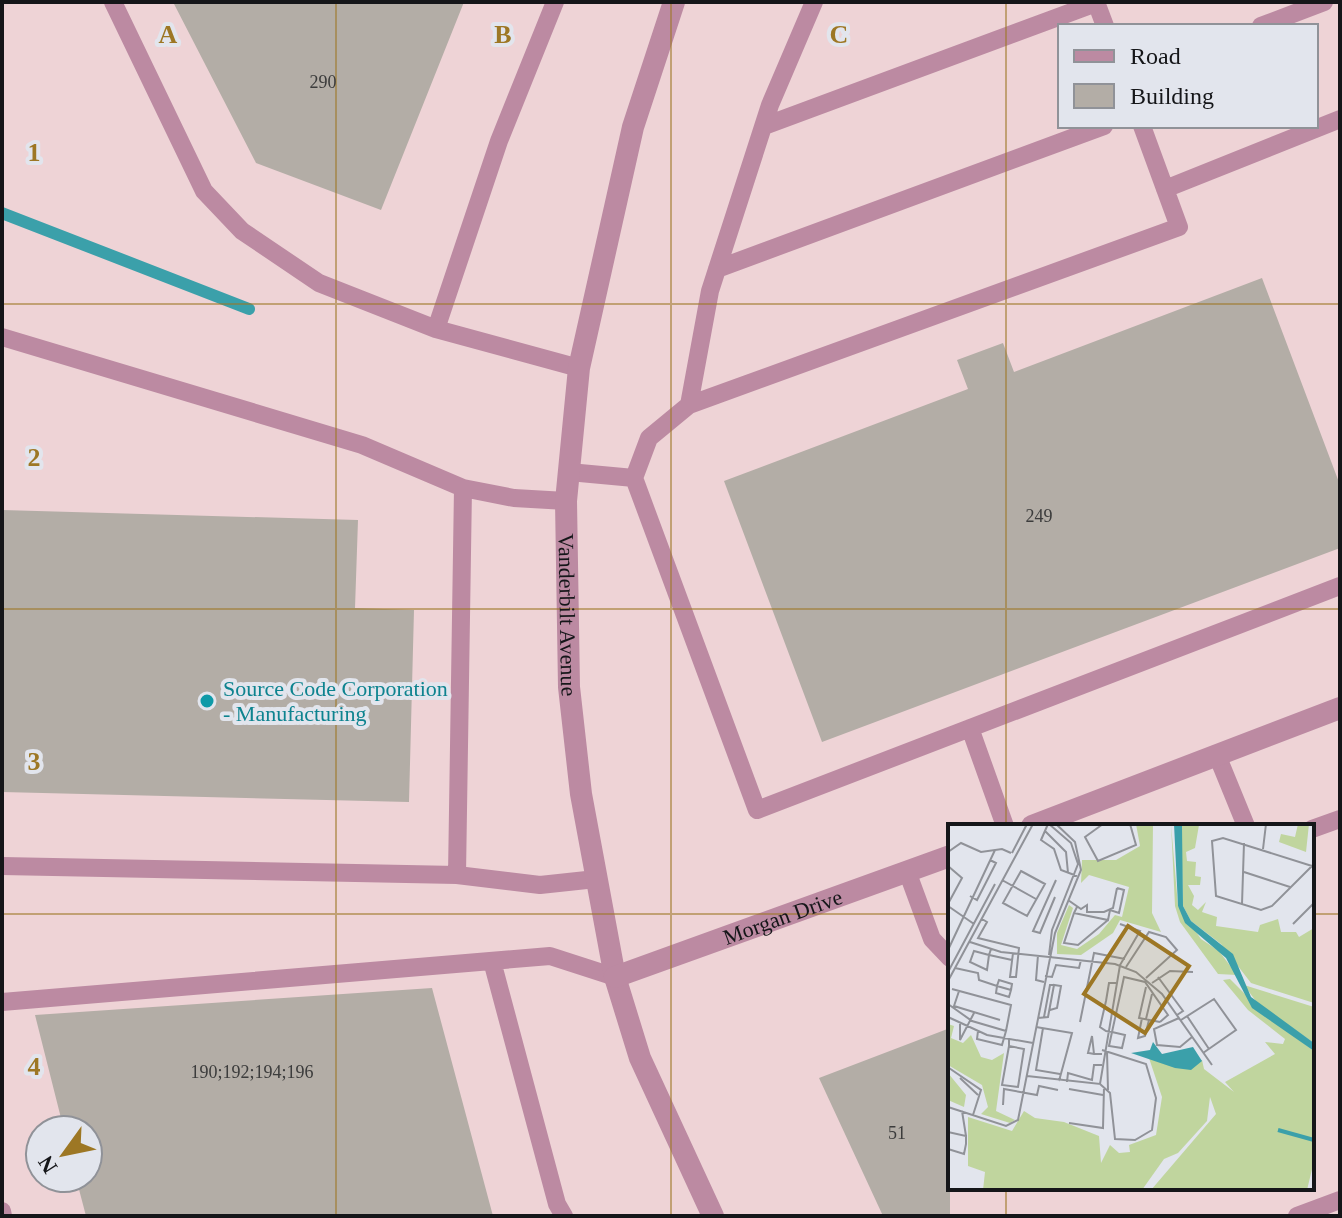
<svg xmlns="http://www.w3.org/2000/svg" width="1342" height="1218" viewBox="0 0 1342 1218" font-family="'Times New Roman',serif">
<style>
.commercial{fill:#eed3d6;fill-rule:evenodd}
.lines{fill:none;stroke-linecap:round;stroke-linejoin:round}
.stream{stroke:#3ba0aa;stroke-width:12}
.building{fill:#b3ada6}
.service{stroke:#bc8aa2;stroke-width:18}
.minor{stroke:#bc8aa2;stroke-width:22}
.grid{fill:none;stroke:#9d7724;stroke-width:2;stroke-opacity:0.55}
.culture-dot{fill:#0f9aa8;stroke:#e2e5ed;stroke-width:3}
.labels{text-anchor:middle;stroke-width:8;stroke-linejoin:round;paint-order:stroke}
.number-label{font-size:18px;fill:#3c3c3c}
.street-label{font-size:22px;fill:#151619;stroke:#e2e5ed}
.culture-label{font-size:22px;fill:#0d838f;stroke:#e2e5ed;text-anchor:start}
.inset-river{fill:none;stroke:#3ba0aa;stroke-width:4}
.inset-road{fill:none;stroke:#909298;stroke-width:2}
.view{fill:#9d7724;fill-opacity:0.15;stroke:#9d7724;stroke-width:4}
.inset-edge{fill:none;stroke:#151619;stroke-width:4}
.grid-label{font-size:26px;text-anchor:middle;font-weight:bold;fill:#9d7724;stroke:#e2e5ed;stroke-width:8;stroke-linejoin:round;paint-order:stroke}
</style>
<rect width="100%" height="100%" fill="#e2e5ed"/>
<path class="commercial" d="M2 2H1340V1216H2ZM1060 26H1316V126H1060ZM950 826H1312V1188H950ZM40 1130H88V1178H40Z"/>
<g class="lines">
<path class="stream" d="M2 213 249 309"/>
</g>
<path class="building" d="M173 2H464L381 210 256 163Z
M1262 278 1340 485V548L822 742 724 481 968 389 957 360 1003 343 1014 372Z
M2 510 358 520 355 608 414 610 409 802 2 792Z
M432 988 493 1216H86L76 1178H88V1130H64L35 1015Z
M950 1028V1216H883L819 1078Z"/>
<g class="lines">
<path class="service" d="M113 2 204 191 242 231 319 283 436 329 579 368
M814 2 770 105 710 291 689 405 649 438 634 478 757 810 1340 586
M1096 2 1105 26
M1261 26 1324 2
M764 126 1096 3
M1165 189 1340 119
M717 269 1104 126
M436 329 499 141 555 2
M2 337 362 445 463 488 514 498 566 501
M689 405 1179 227 1142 126
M569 472 634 478
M970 728 1005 826
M1217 755 1246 826
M1312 829 1340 819
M2 866 457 875 540 885 596 879
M907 871 932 939 950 958
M457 875 463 488
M492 961 557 1204 564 1216
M2 1002 550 956 615 977
M2 1211 3 1216
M1297 1216 1340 1200"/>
<g class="minor">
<path id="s1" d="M674 2 633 127 579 368 566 501 569 687 581 794 615 977 640 1058 713 1216"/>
<path d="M1032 826 1340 708"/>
<path id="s2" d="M615 977 950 856"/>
</g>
</g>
<path class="grid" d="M336 2V1216M671 2V1216M1006 2V826M2 304H1340M2 609H1340M2 914H950M1312 914H1340M1006 1188V1216"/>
<circle class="culture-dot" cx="207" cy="701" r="8"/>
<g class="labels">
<g class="number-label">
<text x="323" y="88">290</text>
<text x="1039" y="522">249</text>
<text x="252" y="1078">190;192;194;196</text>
<text x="897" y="1139">51</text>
</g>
<g class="street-label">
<text dy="8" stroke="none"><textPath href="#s1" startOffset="626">Vanderbilt Avenue</textPath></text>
<text dy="8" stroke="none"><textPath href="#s2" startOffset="178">Morgan Drive</textPath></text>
</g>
<g class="culture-label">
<text x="223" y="696">Source Code Corporation<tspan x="223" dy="25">- Manufacturing</tspan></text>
</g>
</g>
<g transform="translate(948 824)">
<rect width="366" height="366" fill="#e2e5ed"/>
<path d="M188 0H205L204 89 213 108 172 96 165 109 133 131 109 130V109L121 81 125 84 113 121 129 125 151 110 167 91 174 93 181 63 141 51 133 59 134 36H168L192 22ZM223 0 230 82 253 115 271 127 289 151 270 150 232 98 227 82ZM233 0 261 1H251L247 24 238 28 239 37 248 38 247 52 253 53 252 61H240L246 72 244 81 250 86 258 78 254 88 269 93 268 102 310 108 312 101 330 95 333 108H348L351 113 366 104V179L303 159 273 120 243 97 235 82ZM350 0H361L358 28 331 18 333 10 347 13ZM282 155 318 191 366 227V337L359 366H203L268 290 262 273 259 297 230 329 216 335 194 366H35L37 348 20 342V293L64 307 76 287 87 294 116 298 151 312 153 339 162 321 171 329 182 328 181 321 208 311 214 273 201 234 217 240 254 236 256 245 286 268 277 258 327 230 317 218 335 220 337 215 300 186 275 156ZM296 161 366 183V219L310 180ZM0 200 6 202 3 214 15 219 23 211 33 233 44 236 56 229 48 287 67 296 62 299 33 290 40 283 34 261 0 241ZM0 249 18 271 16 283 0 276Z" fill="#c0d59e"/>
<path d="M226 0 234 2 235 82 243 97 285 130 303 173 366 219V227L304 184 278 134 237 99 230 82ZM205 218 214 230 245 223 254 237 243 246 227 244 183 229 202 226Z" fill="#3ba0aa"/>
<path class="inset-river" d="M330 306 366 316"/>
<path class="inset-road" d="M100 0 93 16 106 25 113 46 129 52M101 0 123 19 130 40 104 106 101 131M155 0 137 13 150 37 188 21 182 0M97 7 118 28 120 49M315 25 318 0M0 28 13 19 33 28 54 25 63 29M64 29 79 0M0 42 14 54 1 78M364 42 275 14 264 17 268 72 313 86 324 82 366 40M73 47 97 60 79 92 55 79ZM296 48 342 63M54 56 88 75M22 72 29 76 48 39 42 36M107 73 92 109 85 107 108 56M120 76 133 85 139 81V88H156L165 84 169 64M294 80 296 19M0 82 26 100M129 83 126 89 160 96 162 86 171 89 176 66 169 64M126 89 116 119 130 121 160 96M34 95 39 98 30 114 71 124 68 153H62L65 129M345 100 366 79M22 118 53 128 167 140 188 148 214 170 264 241M43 125 41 131 26 127 22 138 39 146 41 131 64 136M0 126 47 26M90 131 88 156 96 158M178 143 201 108 218 113 229 126 198 154M7 144 30 149 31 156 49 162 63 166 61 173 48 169 49 162 51 156 64 160 63 166M0 148 47 60M97 152 104 153 108 141 131 144 133 136M210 153 235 187 229 191M0 157 85 0M204 159 222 147 245 148M198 163 191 194 212 198M4 165 63 181 58 207M11 167 6 182 52 196M158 177 152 203 158 207 164 208 177 211 174 224 161 222 164 208 173 167 176 153 197 158 220 191 212 198M158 177 161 159H168M0 180 24 197 58 207 54 221 29 215 30 207M239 192 261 225M0 193 39 211 85 219M96 193 102 161H106M90 194 100 193 106 161 113 162 109 184 102 186M194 194 190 214 197 212 201 196M231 194 206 205 209 221 232 223 244 213M198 195 204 170M233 196 266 175 288 206 255 229M132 198 146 129 177 135M12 200V216L26 189M88 203 124 209 111 257M95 204 88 246 112 250M61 222 54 261 70 263 76 225 61 222V215M159 228 160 266M146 230 144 212 140 229H141L146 230H154M1 244 33 266 25 291M79 252 152 260 172 141 192 107 172 100M12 254 30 271M119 258 120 249 144 256 146 241H154M152 260 162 269 167 315 187 316 204 306 208 274 198 240 154 226M121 265 155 271M55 281 56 265 89 271 91 262 110 266M0 283 58 302 70 296 107 109 133 46 127 18 108 0M14 287 18 312M121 299 155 304 156 263M0 308 18 312V320L16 330 0 325"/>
<path class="view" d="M180 102 241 142 197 209 136 170Z"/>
<rect width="366" height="366" class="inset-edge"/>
</g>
<g class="grid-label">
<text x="168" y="43">A</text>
<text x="503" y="43">B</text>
<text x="839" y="43">C</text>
<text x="34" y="161">1</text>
<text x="34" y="466">2</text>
<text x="34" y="770">3</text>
<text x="34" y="1075">4</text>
</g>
<rect width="1342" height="1218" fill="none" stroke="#151619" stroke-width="8"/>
<rect x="1058" y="24" width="260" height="104" fill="#e2e5ed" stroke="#909298" stroke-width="2"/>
<rect x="1074" y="50" width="40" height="12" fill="#bc8aa2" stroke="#909298" stroke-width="2"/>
<text x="1130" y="64" font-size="24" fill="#151619">Road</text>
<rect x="1074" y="84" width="40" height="24" fill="#b3ada6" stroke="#909298" stroke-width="2"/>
<text x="1130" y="104" font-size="24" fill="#151619">Building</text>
<g transform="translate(64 1154) rotate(237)"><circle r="38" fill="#e2e5ed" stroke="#909298" stroke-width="2"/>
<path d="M0-6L14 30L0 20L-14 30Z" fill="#9d7724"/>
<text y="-12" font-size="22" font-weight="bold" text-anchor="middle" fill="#151619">N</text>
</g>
</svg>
